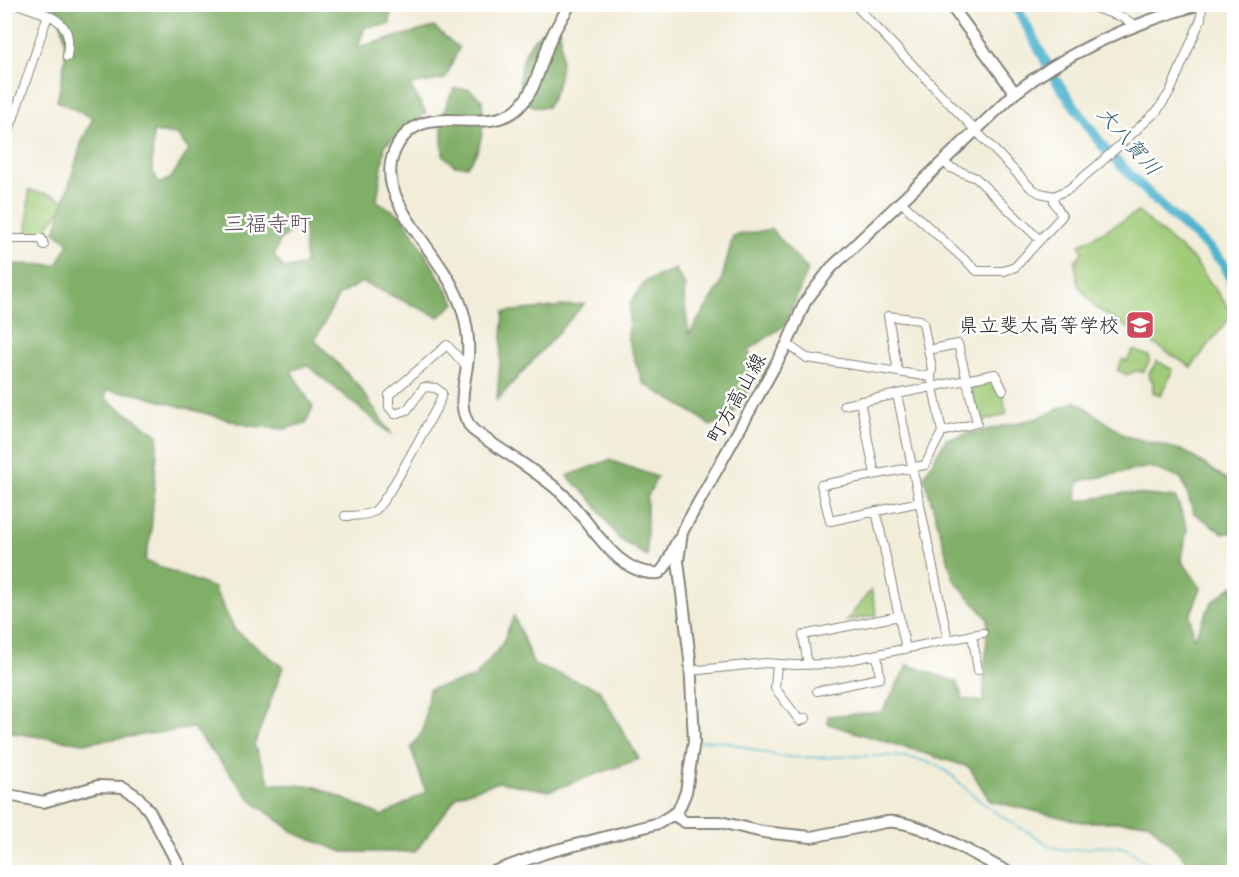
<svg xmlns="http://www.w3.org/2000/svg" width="1239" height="877" viewBox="0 0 1239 877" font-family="Delius,'Klee One',sans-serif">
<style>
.green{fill:#a0cb78;stroke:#5e744a;stroke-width:1.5}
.forest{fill:#80af68;stroke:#4e6642;stroke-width:1.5;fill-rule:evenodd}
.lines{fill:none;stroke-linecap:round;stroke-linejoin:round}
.stream{stroke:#50b4cf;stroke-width:1.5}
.river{stroke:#50b4cf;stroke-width:10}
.street-casing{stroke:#86847a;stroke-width:10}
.secondary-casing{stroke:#86847a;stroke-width:14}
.street{stroke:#fff;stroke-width:8}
.secondary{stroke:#fff;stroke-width:10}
.labels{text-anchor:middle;stroke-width:5;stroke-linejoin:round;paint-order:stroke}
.poi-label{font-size:20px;fill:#1c1c1c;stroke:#fff;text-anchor:end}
.street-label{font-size:20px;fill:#1c1c1c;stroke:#fff}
.water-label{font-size:21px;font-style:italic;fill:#33606d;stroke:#fff}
.quarter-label{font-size:22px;fill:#614e5a;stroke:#fff}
</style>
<rect width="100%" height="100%" fill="#fff"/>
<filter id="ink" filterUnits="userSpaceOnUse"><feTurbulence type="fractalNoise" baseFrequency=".0167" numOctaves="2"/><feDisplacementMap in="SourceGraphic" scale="12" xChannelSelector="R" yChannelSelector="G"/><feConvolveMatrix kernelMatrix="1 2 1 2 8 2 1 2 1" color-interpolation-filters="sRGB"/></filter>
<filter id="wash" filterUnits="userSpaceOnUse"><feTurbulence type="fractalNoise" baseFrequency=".008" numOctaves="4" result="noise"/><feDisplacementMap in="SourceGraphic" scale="24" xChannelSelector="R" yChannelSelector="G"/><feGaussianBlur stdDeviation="1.35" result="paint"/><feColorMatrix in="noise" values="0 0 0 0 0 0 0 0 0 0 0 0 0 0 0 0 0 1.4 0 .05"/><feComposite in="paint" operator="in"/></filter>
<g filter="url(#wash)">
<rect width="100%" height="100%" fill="#f1edd9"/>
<path class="green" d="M29 190 55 196 67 202 48 226 46 235H27Z
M1138 212 1194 260 1233 314 1191 367 1096 308 1078 285 1075 261 1083 252 1079 245Z
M1133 350 1149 356V362L1143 372 1135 371 1127 375 1117 370 1123 359 1127 361Z
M1157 361 1173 370 1160 396 1153 392V382L1148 375Z
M994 377 1002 392 1007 414 980 422 970 386 971 381Z
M871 590 877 615 846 621Z"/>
<path class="forest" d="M53 5H391L390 24 365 27 358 47 434 27 459 48 445 79 410 85 426 113 385 145 377 201 403 217 455 303 439 317 362 282 339 295 315 340 358 385 392 435 307 365 291 371 313 407 306 423 285 429 250 426 136 394 106 390V399L158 435 151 533 145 561 214 588 235 630 283 667 254 745 270 783 317 787 382 816 426 792 411 748 423 731 429 689 474 678 501 646 514 616 534 665 599 689 639 759 549 791 499 782 458 795 415 852H343L297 834 253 802 193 728 84 743 5 732V264L57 265 69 243 55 232 82 141 93 118 57 101C65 66 72 38 53 5ZM153 132 177 135 189 150 171 178 159 184 152 169ZM304 219 305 264 285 269 274 256 280 240Z
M553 27 560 30C562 58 563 82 547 107 505 115 515 36 553 27Z
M454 89H469L482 100C484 123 484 149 467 166L454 165 443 155C441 129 440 112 454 89Z
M771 229 808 270 785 325 749 350 755 381 730 418 710 426 697 415 643 383 628 340 630 303 646 281 675 269 685 286 684 299 689 334 720 286 733 236Z
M584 304 497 400 504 312Z
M1076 401 1126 436 1184 451 1234 484V533H1223L1194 513 1182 479 1150 467 1080 481 1076 496 1078 501 1126 493 1176 498 1187 528 1182 561 1201 588 1190 616 1194 638 1212 602 1234 585V872H1222L1186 860 1148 822H1082L990 801 969 767 828 724V716L882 712 908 665 957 682 963 699 983 702 988 619 954 580 924 476 946 439 1038 418Z
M609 460 657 477 647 498V556L619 539 591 499 567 476Z"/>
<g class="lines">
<path class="stream" d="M699 741C730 737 757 755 788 757 831 761 904 746 941 768 955 776 966 790 979 800 994 812 1011 823 1028 832 1037 837 1046 845 1056 848 1078 854 1104 841 1124 848 1135 851 1147 865 1156 872"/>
<path class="river" d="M1015 4 1055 79 1104 148 1164 209 1207 246 1223 263 1234 285"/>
</g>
</g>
<g filter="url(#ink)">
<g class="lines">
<g class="street-casing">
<path id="street" d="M854 4 1031 188 1040 193 1054 196 1069 189 1099 164 1157 111 1170 92 1201 19 1202 4
M1083 4 1122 17 1137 26
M4 10 6 4
M48 15C69 25 70 36 67 57
M4 115 14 118
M4 146 48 15 17 4
M944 161 949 167 976 178 1040 240
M901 202 977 271H1004L1015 267 1062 216 1054 202V196
M4 239H42L44 245
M787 344 807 358 931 377
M928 350 958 344 977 423 942 432
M898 371 888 316 920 320 923 323 932 369 931 377 942 432 925 465 821 485 830 521 920 502
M860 401 875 474
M844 405 995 374 1003 390
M876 511 906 649
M345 516C354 516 364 516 373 512 386 506 427 423 439 404L442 393 436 388 424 387 407 410 395 414 389 407V395L447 345 467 367
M970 635 973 640 978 670
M948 640 983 633
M777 664 775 688 800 721 806 718
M808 665 803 635 899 616
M689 671 766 663 795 665 829 664 948 640 897 394
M817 691 880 678 877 654"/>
</g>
<g class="secondary-casing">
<path id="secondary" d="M570 4C564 15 557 25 552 36 541 60 537 91 517 109 482 139 421 95 395 150 390 161 389 174 392 186 406 231 449 264 463 312 467 326 469 342 468 357 466 383 454 408 473 430 501 451 533 468 559 491 588 515 614 577 659 573 669 566 671 550 678 540
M950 4 1015 93
M4 794 43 802 98 786 123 787 138 797 150 812 182 872
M674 815 685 822H720L763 832 811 837 886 822C917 818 979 858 1008 872
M493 872 545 853 659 823 678 811 686 792 694 741 690 659 678 561 682 532 787 344 805 302 831 268 1015 93C1069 50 1134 23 1200 4"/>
</g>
<use href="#street" class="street"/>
<use href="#secondary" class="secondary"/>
</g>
</g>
<defs>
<g id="school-square" transform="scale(1.5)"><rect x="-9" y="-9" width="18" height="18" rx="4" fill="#d1495b" stroke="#fff"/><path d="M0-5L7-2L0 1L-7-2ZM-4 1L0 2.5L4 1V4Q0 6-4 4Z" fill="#fff"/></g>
</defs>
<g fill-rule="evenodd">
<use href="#school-square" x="1140" y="325"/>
</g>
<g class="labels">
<g class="poi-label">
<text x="1119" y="332">県立斐太高等学校</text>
</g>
<g class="street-label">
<text transform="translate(736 398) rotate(-61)" y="7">町方高山線</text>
</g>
<g class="water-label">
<text transform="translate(1129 141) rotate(49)" y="7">大八賀川</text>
</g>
<g class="quarter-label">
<text x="267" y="231">三福寺町</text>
</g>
</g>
<rect width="1239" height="877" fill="none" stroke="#fff" stroke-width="24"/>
</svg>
